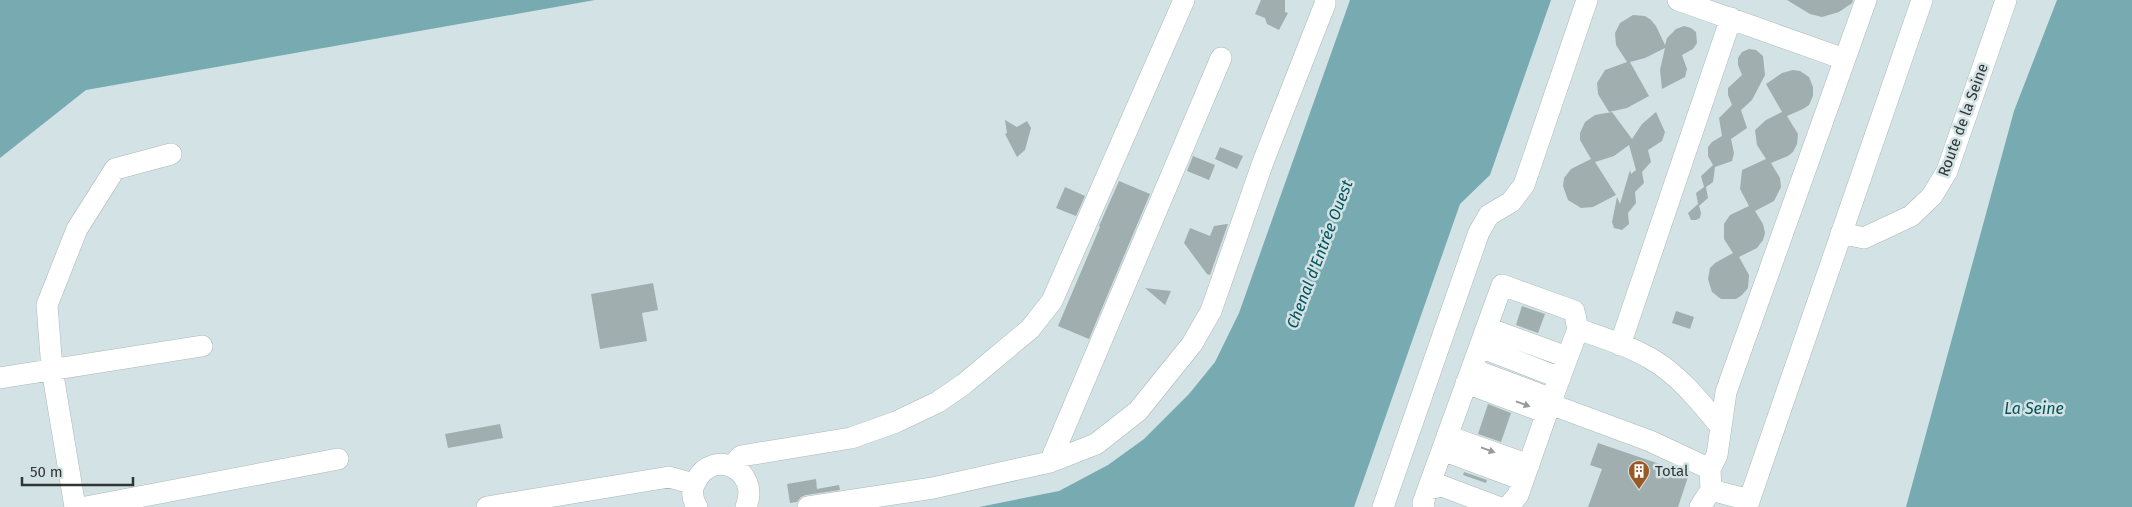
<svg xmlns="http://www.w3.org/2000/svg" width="2132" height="507" viewBox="0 0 2132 507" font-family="'Fira Sans',sans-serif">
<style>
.water{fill:#77abb1}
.building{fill:#a0aeb0}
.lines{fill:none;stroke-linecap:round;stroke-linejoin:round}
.minor-casing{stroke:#aab9ba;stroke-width:22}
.minor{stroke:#fff;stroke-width:21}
.oneway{fill:#979a9a}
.labels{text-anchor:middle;stroke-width:5;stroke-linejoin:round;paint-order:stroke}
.street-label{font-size:15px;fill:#2f3535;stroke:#d3e2e4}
.poi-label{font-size:15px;fill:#2f3535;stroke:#d3e2e4;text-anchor:start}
.water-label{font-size:16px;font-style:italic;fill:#01535a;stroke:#d3e2e4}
</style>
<rect width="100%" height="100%" fill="#d3e2e4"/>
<path class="water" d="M0 0H595L86 90 0 158Z
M1350 0H1551L1490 175 1460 204 1354 507H979L1059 491 1108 465 1144 439 1189 394 1215 362 1239 313Z
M2057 0H2132V507H1906L2014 111Z"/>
<path class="building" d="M1261 0H1285V12L1288 13 1279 30 1267 24 1265 18 1255 14Z
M1787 0H1853L1852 3 1839 12 1822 17 1810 14Z
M1633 15 1645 16 1651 20 1656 26 1665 45 1667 38 1676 29 1684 26 1691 28 1696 32 1697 43 1693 49 1682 55 1687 69 1685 77 1662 89 1660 70 1665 48 1645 58 1630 62 1649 96 1627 108 1609 112 1598 94 1597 83 1605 70 1627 62 1616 45 1615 33 1620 23Z
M1749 49 1756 50 1763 56 1765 75 1752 100 1741 110 1747 128 1731 139 1734 153 1732 161 1715 167 1713 182 1706 187 1708 198 1699 206 1701 213 1700 218 1696 220H1691L1688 213 1698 204 1696 193 1704 187 1701 176 1713 165 1708 156V147L1712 142 1722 136 1719 118 1732 105 1728 95V88L1742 75 1738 65V58L1742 52Z
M1793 70 1800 71 1809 77 1813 87V96L1809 105 1803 109 1787 116 1798 134 1797 144 1793 152 1788 156 1771 163 1780 178 1781 187 1774 201 1755 211 1763 224 1765 233 1763 240 1757 248 1739 257 1749 275 1748 288 1742 295 1736 299H1721L1712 292 1708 279 1710 268 1715 263 1733 253 1724 239V224L1730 215 1749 206 1740 189 1742 170 1766 159 1757 145 1755 130 1766 120 1782 112 1766 84 1782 73Z
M1612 112 1632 139 1642 124 1656 112 1665 132 1662 141 1648 150 1651 162 1642 172 1644 183 1635 192 1636 203 1628 213 1629 224 1622 230 1614 228 1612 222 1617 197 1620 204 1630 170 1631 174 1636 170 1629 145 1614 156 1595 162 1616 195 1593 207 1581 208 1568 200 1563 186 1564 178 1571 169 1591 159 1580 140V133L1585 122 1595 115Z
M1005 120 1017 127 1027 121 1031 128 1025 150 1017 157 1005 134 1007 133Z
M1220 147 1243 156 1237 169 1215 159Z
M1193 156 1215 165 1209 180 1187 171Z
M1119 181 1150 194 1089 339 1058 326 1100 227 1099 226Z
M1065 187 1085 196 1076 216 1056 208Z
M1227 224H1228L1210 275 1207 274 1184 243 1190 228 1210 236 1214 226Z
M653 283 658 310 642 313 647 341 600 349 591 294Z
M1145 288 1171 291 1165 305Z
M1522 306 1545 314 1538 333 1516 325Z
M1676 311 1694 317 1690 329 1672 323Z
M1488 404 1511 413 1501 442 1478 434Z
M500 424 503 438 448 448 445 434Z
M1598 443 1689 474 1678 507H1588L1602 469 1590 465Z
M1464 472 1487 480 1486 483 1463 475Z
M816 479 817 489 839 485 840 490 806 495 801 497 797 502 790 503 787 484Z"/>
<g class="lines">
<g class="minor-casing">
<path id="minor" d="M1678 0 1844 59
M1841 233 1864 238 1911 216 1932 196 1947 171 2006 0
M1487 328 1567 357
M1620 345 1731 18
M1480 347 1560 378
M1472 369 1552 399
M0 378 202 346
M1466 383 1547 413
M1550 404 1578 329C1603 338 1630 346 1653 360 1680 376 1701 403 1721 427
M1447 436 1529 465
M1442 450 1523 480
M1050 462 1096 444 1138 411 1192 344 1211 311 1263 162 1325 4V0
M732 466 741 456 851 438 896 422 938 402 964 384 1030 329 1052 301 1184 0
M1710 469 1717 455 1726 392 1866 0
M1428 489 1442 486 1498 507
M75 507 52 369 47 305 77 229 115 169 171 154
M86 507 338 459
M487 507 669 477 694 484
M697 507C692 499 691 489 696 481 713 447 761 470 746 507
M808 507 933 488 1050 462 1221 58
M1383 507 1479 232 1489 215 1511 202 1524 185 1587 0
M1424 507 1423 503 1428 489 1502 285 1574 311 1578 329
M1508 507 1518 495 1550 404 1650 441 1710 469 1711 490 1749 500
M1700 507 1711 490
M1747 507 1922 0"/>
</g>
<use href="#minor" class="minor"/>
</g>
<defs><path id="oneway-solid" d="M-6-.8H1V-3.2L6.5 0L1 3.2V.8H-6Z" transform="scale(1.25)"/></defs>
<g class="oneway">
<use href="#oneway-solid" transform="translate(1523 404) rotate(20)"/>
<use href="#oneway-solid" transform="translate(1488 450) rotate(20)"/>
</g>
<defs>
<g id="building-pin" transform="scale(1.125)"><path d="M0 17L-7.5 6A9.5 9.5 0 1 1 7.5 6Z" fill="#9a5825" stroke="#d3e2e4"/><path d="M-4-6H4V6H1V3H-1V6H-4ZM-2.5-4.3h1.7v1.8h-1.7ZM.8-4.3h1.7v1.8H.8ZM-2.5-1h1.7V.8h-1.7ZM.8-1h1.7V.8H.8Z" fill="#fff"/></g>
</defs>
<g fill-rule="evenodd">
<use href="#building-pin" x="1639" y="471"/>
</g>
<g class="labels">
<g class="street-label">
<text transform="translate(1963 120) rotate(-70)" y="5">Route de la Seine</text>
</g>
<g class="poi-label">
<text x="1655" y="476">Total</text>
</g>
<g class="water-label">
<text transform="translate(1319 254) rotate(-69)" y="6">Chenal d'Entrée Ouest</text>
<text x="2034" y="414">La Seine</text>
</g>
</g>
<path d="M22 477v8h111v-8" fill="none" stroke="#2f3535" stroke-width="2.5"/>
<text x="30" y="477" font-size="15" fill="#2f3535" stroke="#d3e2e4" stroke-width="4" paint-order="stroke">50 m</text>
</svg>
